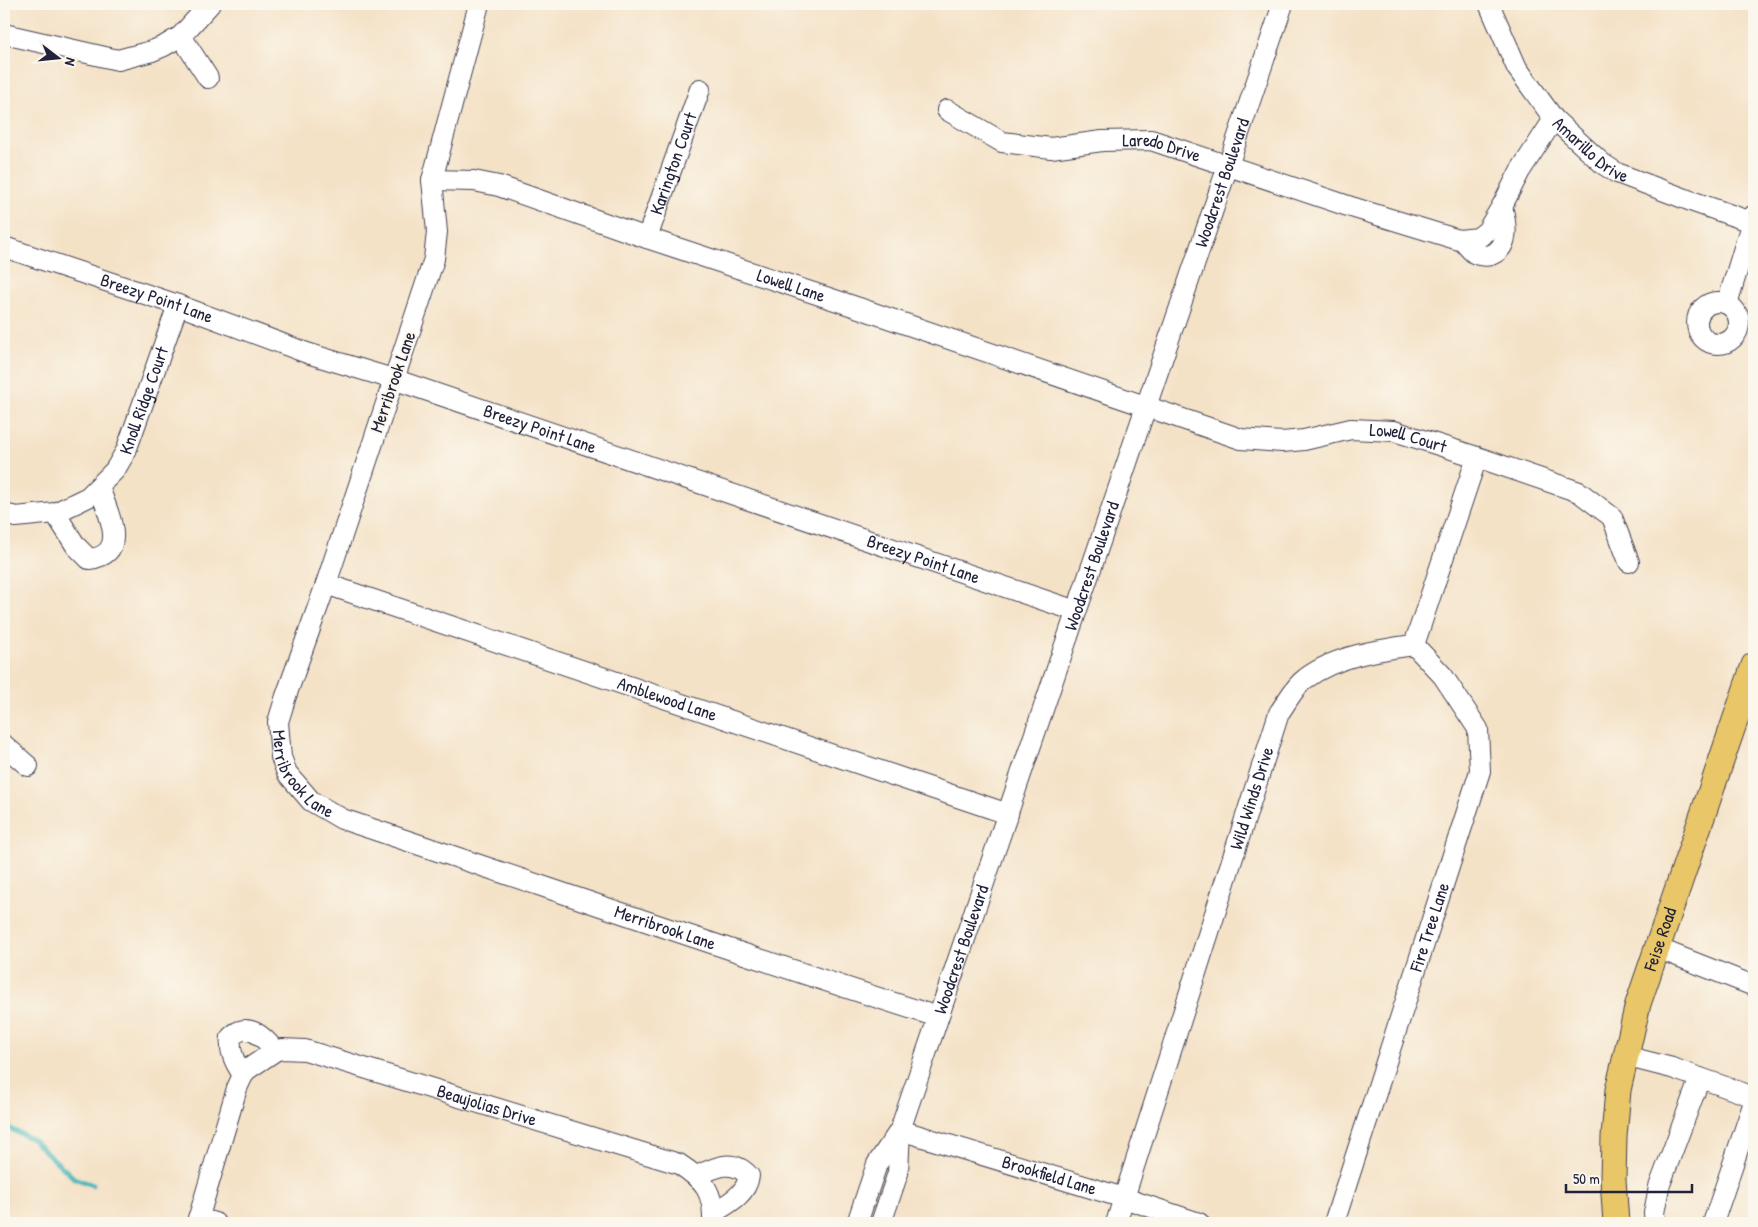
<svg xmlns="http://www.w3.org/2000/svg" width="1758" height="1227" viewBox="0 0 1758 1227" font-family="'Patrick Hand',sans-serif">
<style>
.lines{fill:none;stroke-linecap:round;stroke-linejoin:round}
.stream{stroke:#47b6bd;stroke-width:5}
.minor-casing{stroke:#423f50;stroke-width:22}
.major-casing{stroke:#423f50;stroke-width:27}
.minor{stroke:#fff;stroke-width:20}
.major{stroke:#e9c769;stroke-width:25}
.labels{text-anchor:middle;stroke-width:4.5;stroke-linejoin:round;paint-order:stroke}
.street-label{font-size:18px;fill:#22223b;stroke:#fbf7ec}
</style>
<rect width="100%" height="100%" fill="#fbf7ec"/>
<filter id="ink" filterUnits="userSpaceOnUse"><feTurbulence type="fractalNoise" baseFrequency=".02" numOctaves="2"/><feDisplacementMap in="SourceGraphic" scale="10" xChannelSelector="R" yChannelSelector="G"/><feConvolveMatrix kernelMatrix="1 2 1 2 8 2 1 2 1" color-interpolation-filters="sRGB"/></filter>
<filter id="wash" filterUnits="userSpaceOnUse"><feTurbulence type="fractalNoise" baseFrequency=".0096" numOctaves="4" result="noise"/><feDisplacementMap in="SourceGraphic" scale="20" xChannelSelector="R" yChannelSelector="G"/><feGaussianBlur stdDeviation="1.12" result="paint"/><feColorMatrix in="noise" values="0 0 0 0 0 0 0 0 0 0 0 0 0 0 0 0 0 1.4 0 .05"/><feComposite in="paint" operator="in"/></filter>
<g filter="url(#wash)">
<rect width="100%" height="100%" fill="#f4e2c7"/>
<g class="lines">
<path class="stream" d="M4 1126 32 1139 74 1178 93 1185"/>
</g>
</g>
<g filter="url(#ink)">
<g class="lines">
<g class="minor-casing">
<g id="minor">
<path id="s1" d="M479 4 432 180 437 232 434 259 326 584 286 696 278 722 281 757 287 773 311 801 342 819C541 885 738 954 938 1017"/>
<path id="s2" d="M1489 4 1517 68 1554 119 1603 164 1617 173 1691 201 1754 223"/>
<path d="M4 34 118 60 152 51 164 46 181 36 210 4"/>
<path d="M181 36 208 78"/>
<path id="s3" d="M947 110 1002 142 1051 148 1102 141 1151 140 1348 206 1459 240 1478 238 1487 231 1502 206 1520 171 1554 119"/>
<path id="s4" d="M432 180 474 181 499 186 647 238 859 308 1241 439 1282 442 1304 440 1351 429 1394 431 1477 457 1579 492 1612 517 1629 562"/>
<path id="s5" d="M647 238 700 89"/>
<path d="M1462 240C1466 244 1471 252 1476 254 1480 256 1487 256 1491 255 1511 247 1506 222 1502 206"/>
<path id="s6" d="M4 247 178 305 307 353 393 379 1076 611"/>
<circle cx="1718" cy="323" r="21"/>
<path d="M1727 304 1754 215"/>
<path d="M55 513 76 546 89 559C131 555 107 511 99 487"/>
<path id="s7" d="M4 514 16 517 55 513 88 497 115 470 126 451 178 305"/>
<path id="s8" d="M326 584 1008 814"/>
<path d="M4 745 28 766"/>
<path d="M1657 948 1754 986"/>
<path d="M1625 1056 1672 1068 1754 1097"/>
<path d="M243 1075C235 1063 229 1052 231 1037 247 1020 264 1037 275 1051"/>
<path id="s9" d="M900 1130 1124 1198 1199 1223"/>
<path d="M697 1176C715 1167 733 1158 749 1176 746 1195 729 1203 713 1213"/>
<path d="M198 1218 215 1223"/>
<path id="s10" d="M197 1223 237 1088 245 1071 275 1051 282 1049 305 1050 679 1164C705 1181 714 1192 713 1223"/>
<path id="s11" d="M857 1223 877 1164 900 1130 1283 4"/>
<path d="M881 1223 898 1173 900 1130"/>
<path id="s12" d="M1116 1223 1279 713C1287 702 1294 687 1305 679 1335 656 1377 650 1414 645L1477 457"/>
<path id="s13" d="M1334 1223 1480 771 1478 729 1443 676 1414 645"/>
<path d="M1655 1223 1654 1213 1659 1187 1700 1078"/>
<path d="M1713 1223 1754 1102"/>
</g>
</g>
<g class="major-casing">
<g id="major">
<path id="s14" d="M1616 1223 1613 1179 1614 1137 1618 1090 1638 1004 1754 665"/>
</g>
</g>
<use href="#minor" class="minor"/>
<use href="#major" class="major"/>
</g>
</g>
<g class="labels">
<g class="street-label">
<text dy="6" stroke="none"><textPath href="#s2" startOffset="181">Amarillo Drive</textPath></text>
<text dy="6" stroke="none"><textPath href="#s3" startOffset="225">Laredo Drive</textPath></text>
<text dy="6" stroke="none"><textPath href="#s5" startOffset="79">Karington Court</textPath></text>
<text dy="6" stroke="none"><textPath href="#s11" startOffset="1104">Woodcrest Boulevard</textPath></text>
<text dy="6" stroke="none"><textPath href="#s4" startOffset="376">Lowell Lane</textPath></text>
<text dy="6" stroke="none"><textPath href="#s6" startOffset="161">Breezy Point Lane</textPath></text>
<text transform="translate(393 382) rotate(-71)" y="6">Merribrook Lane</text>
<text dy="6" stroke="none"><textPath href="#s7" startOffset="202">Knoll Ridge Court</textPath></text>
<text dy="6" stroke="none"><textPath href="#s6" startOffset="566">Breezy Point Lane</textPath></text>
<text dy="6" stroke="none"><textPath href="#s4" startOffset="1021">Lowell Court</textPath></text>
<text dy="6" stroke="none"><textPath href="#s6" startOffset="971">Breezy Point Lane</textPath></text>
<text dy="6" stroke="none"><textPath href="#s11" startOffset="699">Woodcrest Boulevard</textPath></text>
<text dy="6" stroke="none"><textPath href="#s8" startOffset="360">Amblewood Lane</textPath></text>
<text dy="6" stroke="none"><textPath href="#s1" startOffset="811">Merribrook Lane</textPath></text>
<text dy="6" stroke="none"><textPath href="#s12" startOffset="446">Wild Winds Drive</textPath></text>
<text dy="6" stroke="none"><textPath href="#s13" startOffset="311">Fire Tree Lane</textPath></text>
<text dy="6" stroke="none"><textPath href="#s1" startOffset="1216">Merribrook Lane</textPath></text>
<text dy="6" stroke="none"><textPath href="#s14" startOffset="290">Feise Road</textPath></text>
<text dy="6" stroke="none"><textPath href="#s11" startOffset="294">Woodcrest Boulevard</textPath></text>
<text dy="6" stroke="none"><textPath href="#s10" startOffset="416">Beaujolias Drive</textPath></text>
<text dy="6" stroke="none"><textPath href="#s9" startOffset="156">Brookfield Lane</textPath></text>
</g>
</g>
<rect width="1758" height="1227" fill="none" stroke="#fbf7ec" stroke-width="20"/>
<g transform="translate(58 58) rotate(106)" stroke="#fbf7ec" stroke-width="4" paint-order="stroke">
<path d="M0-4L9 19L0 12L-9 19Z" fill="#22223b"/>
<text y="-8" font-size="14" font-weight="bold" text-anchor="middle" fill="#22223b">N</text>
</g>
<path d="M1566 1184v8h126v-8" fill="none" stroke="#22223b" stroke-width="2.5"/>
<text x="1573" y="1184" font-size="15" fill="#22223b" stroke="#fbf7ec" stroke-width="4" paint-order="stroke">50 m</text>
</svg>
